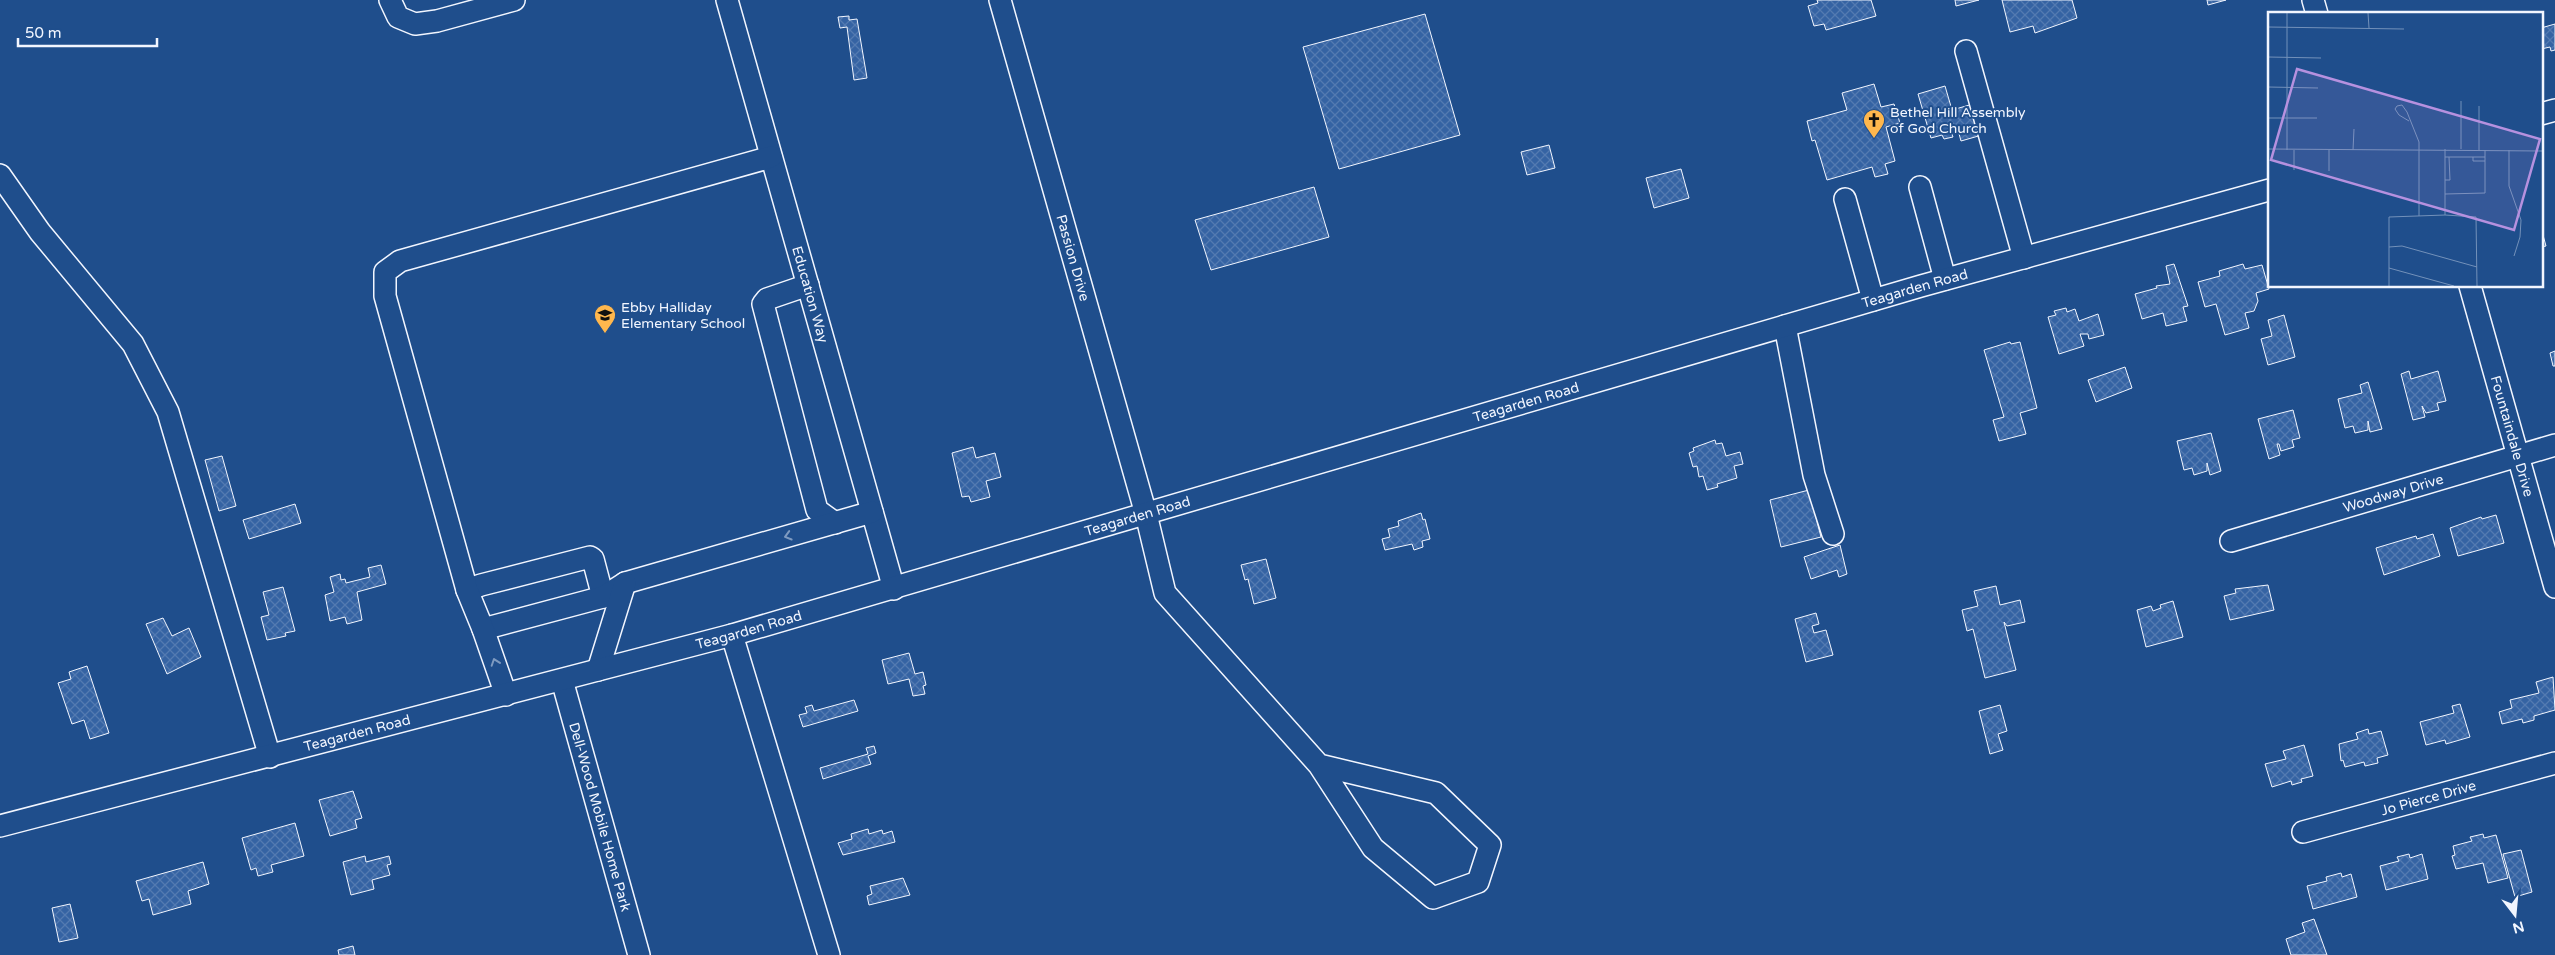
<svg xmlns="http://www.w3.org/2000/svg" width="2555" height="955" viewBox="0 0 2555 955" font-family="'Varela Round',sans-serif">
<style>
.building{fill:url(#building-cross-hatch);stroke:#f2f6ff}
.lines{fill:none;stroke-linecap:round;stroke-linejoin:round}
.minor-casing{stroke:#f2f6ff;stroke-width:24}
.minor{stroke:#1f4e8c;stroke-width:21}
.oneway{stroke:#7e9ac0}
.labels{text-anchor:middle;stroke-width:4;stroke-linejoin:round;paint-order:stroke}
.poi-label{font-size:14px;fill:#f2f6ff;stroke:#1f4e8c;text-anchor:start}
.street-label{font-size:14px;fill:#f2f6ff;stroke:#1f4e8c}
.inset-road{fill:none;stroke:#7391ba;stroke-width:1}
.view{fill:#b691df;fill-opacity:0.15;stroke:#b691df;stroke-width:2.5}
.inset-edge{fill:none;stroke:#f2f6ff;stroke-width:2.5}
</style>
<defs>
<pattern id="building-cross-hatch" width="8" height="8" patternUnits="userSpaceOnUse" patternTransform="scale(1.25)"><rect width="8" height="8" fill="#3563a3"/><path d="M0 0l8 8M0 8l8-8" fill="none" stroke="#537ab1"/></pattern>
</defs>
<rect width="100%" height="100%" fill="#1f4e8c"/>
<path class="building" d="M1817 0H1871L1876 16 1826 30 1824 24 1814 26 1808 6 1818 3Z
M1955 0H1979L1956 6Z
M2002 0H2072L2077 18 2035 33 2033 26 2010 32Z
M2207 0H2226L2208 5Z
M1425 14 1460 135 1339 169 1303 47Z
M849 16V20L857 19 867 78 854 80 847 27 840 28 838 17Z
M2555 24V50L2551 51 2550 47 2541 49V28Z
M1874 84 1881 107 1894 104 1900 123 1886 127 1895 161 1885 164 1888 174 1875 177 1872 167 1827 180 1815 140 1812 141 1807 121 1847 110 1842 93Z
M1945 86 1952 110 1973 104 1982 135 1961 141 1958 130 1951 132 1953 137 1944 139 1942 135 1931 138 1918 94Z
M1549 145 1555 168 1527 175 1521 152Z
M1681 169 1689 198 1654 208 1646 178Z
M1314 187 1329 237 1211 270 1195 220Z
M2541 228 2546 246 2541 247Z
M2174 264 2188 306 2183 307 2187 321 2166 326 2163 313 2142 319 2135 294 2157 288 2156 286 2170 284 2166 266Z
M2243 264 2245 269 2262 265 2269 289 2256 293 2258 301 2254 311 2245 313 2249 328 2225 335 2216 304 2205 307 2198 282 2220 276 2219 271Z
M2066 308 2067 312 2075 309 2079 321 2098 314 2104 335 2089 339 2088 334H2080L2084 346 2059 354 2048 317 2056 315 2054 311Z
M2284 315 2295 357 2268 365 2261 339 2272 336 2268 320Z
M2010 342 2011 344 2020 342 2037 408 2020 413 2026 434 1999 441 1993 420 2004 417 1984 350Z
M2555 351V366H2553L2550 353Z
M2125 367 2132 388 2096 402 2088 380Z
M2409 371 2411 379 2438 371 2446 401 2437 403 2439 410 2426 413 2422 406 2425 417 2413 420 2401 374Z
M2368 382 2382 429 2370 432 2368 421V430L2355 433 2353 426 2345 428 2338 399 2362 393 2360 385Z
M2293 410 2300 438 2292 440 2294 447 2281 451 2279 444H2277L2280 455 2269 459 2258 419Z
M2211 433 2221 471 2210 475 2207 463V471L2194 475 2192 468 2184 470 2177 441Z
M1715 440 1716 444 1722 443 1726 456 1740 452 1743 464 1734 466 1737 478 1717 484 1718 487 1707 490 1703 476 1699 477 1697 466 1693 467 1689 453 1694 451 1693 448Z
M973 447 976 458 995 453 1001 477 986 481 990 497 971 502 969 496 962 497 952 453Z
M222 456 236 506 219 511 205 460Z
M1809 490 1821 537 1781 547 1770 500Z
M295 504 301 523 249 539 243 520Z
M1421 513 1423 520 1425 519 1430 539 1422 541 1423 547 1414 550 1412 544 1385 550 1382 539 1390 537 1388 529 1399 526 1398 521Z
M2496 515 2504 543 2458 556 2450 528 2481 517 2482 519Z
M2433 534 2440 556 2384 575 2376 548 2416 536 2417 539Z
M1840 545 1847 574 1839 577 1837 570 1811 579 1804 557Z
M1266 559 1276 598 1254 604 1248 579 1245 580 1241 565Z
M381 565 386 584 357 592 362 620 347 624 345 617 330 621 325 595 334 592 330 577 340 574 341 580 345 579 346 583 370 577 368 568Z
M2268 585 2274 610 2230 620 2224 596 2236 593 2235 589Z
M1996 586 2000 605 2020 600 2025 622 2007 626 2004 622 2016 670 1985 678 1973 629 1967 631 1962 610 1978 606 1974 591Z
M283 587 295 631 285 633 286 636 267 640 261 617 269 615 263 592Z
M2173 601 2183 637 2146 647 2137 610 2151 606 2153 611 2161 608 2160 605Z
M1816 613 1819 624 1812 626 1814 633 1826 630 1833 655 1806 662 1795 619Z
M163 618 172 636 189 628 201 657 167 674 146 624Z
M909 653 915 674 923 672 926 685 923 686 925 694 913 696 909 679 888 684 882 660Z
M87 666 109 733 90 739 84 720 72 724 58 683 71 679 69 672Z
M2553 677 2555 710 2534 716V720L2523 723 2522 719 2502 724 2499 712 2512 708 2510 700 2539 693 2536 682Z
M854 700 858 711 803 727 799 715 807 713 805 707 812 705 814 711Z
M2460 704 2470 737 2446 744 2445 740 2426 745 2420 722 2454 713 2452 706Z
M2000 705 2007 731 1998 734 2003 750 1990 754 1979 711Z
M2368 729 2369 734 2381 731 2388 755 2377 758 2378 763 2365 766 2364 762 2345 767 2343 760 2341 761 2339 744 2358 739 2356 733Z
M2304 745 2313 776 2301 779 2302 782 2292 785 2291 781 2272 787 2265 764 2286 759 2283 751Z
M874 746 876 753 868 756 871 764 823 779 820 768 868 754 866 748Z
M353 791 362 818 355 820 357 828 330 836 319 800Z
M295 823 304 856 271 865 273 872 258 876 256 868 251 870 242 838Z
M868 829 869 834 882 830 883 834 892 831 895 842 843 855 838 843 852 839 851 834Z
M2483 834 2484 838 2496 835 2508 878 2488 883 2483 863 2456 869 2452 856 2455 855 2453 846 2472 841 2470 837Z
M2521 850 2532 892 2515 897 2503 854Z
M2409 854 2410 858 2422 854 2428 879 2386 890 2380 866 2399 861 2397 857Z
M365 856 366 862 389 856 391 864 387 865 390 875 372 880 374 889 351 895 343 862Z
M203 862 209 884 188 891 191 904 153 915 149 899 142 901 136 881Z
M2341 873 2342 877 2351 874 2357 897 2313 909 2307 886 2327 881 2326 877Z
M903 878 910 895 869 905 867 896 872 894 870 886Z
M70 904 78 938 59 942 52 908Z
M2314 919 2327 955H2291L2286 939 2305 932 2302 923Z
M353 946 355 955H339L338 950Z"/>
<g class="lines">
<g class="minor-casing">
<g id="minor">
<path d="M390 0 398 17 415 24 437 21 514 0"/>
<path id="s1" d="M727 0 894 589"/>
<path id="s2" d="M1000 0 1146 514 1165 593 1319 765 1373 848 1433 898 1478 882 1490 845 1436 793 1319 765"/>
<path d="M2313 0 2317 14"/>
<path d="M1966 51 2024 258"/>
<path d="M2541 114 2555 110"/>
<path d="M0 175 40 232 133 344 168 412 270 757"/>
<path d="M1920 187 1945 279"/>
<path d="M1845 199 1873 300"/>
<path d="M808 285 767 299 763 304 817 510 835 523"/>
<path id="s3" d="M2470 286 2555 587"/>
<path d="M1785 326 1814 475 1833 534"/>
<path id="s4" d="M2231 541 2555 445"/>
<path d="M467 590 481 585 590 557 593 559 603 597"/>
<path d="M483 629 603 597 625 583 872 512"/>
<path d="M732 635 829 955"/>
<path d="M598 670 625 583"/>
<path id="s5" d="M562 680 639 955"/>
<path d="M506 695 483 629 467 590 385 296V272L400 261 771 157"/>
<path id="s6" d="M0 826 732 635 1921 286 2269 190"/>
<path id="s7" d="M2303 832 2555 763"/>
</g>
</g>
<use href="#minor" class="minor"/>
</g>
<defs><path id="oneway-chevron" d="M-2-3.5L2.5 0L-2 3.5" fill="none" stroke-width="1.6" stroke-linecap="round" stroke-linejoin="round" transform="scale(1.25)"/></defs>
<g class="oneway">
<use href="#oneway-chevron" transform="translate(788 536) rotate(164)"/>
<use href="#oneway-chevron" transform="translate(495 662) rotate(-109)"/>
</g>
<defs>
<g id="church-pin" transform="scale(1.125)"><path d="M0 17L-7.5 6A9.5 9.5 0 1 1 7.5 6Z" fill="#ffb74d" stroke="#1f4e8c"/><path d="M-1.2-6h2.4v3.5h3.3v2.4h-3.3V6h-2.4V-.1h-3.3v-2.4h3.3Z" fill="#111"/></g>
<g id="school-pin" transform="scale(1.125)"><path d="M0 17L-7.5 6A9.5 9.5 0 1 1 7.5 6Z" fill="#ffb74d" stroke="#1f4e8c"/><path d="M0-5L7-2L0 1L-7-2ZM-4 1L0 2.5L4 1V4Q0 6-4 4Z" fill="#111"/></g>
</defs>
<g fill-rule="evenodd">
<use href="#church-pin" x="1874" y="120"/>
<use href="#school-pin" x="605" y="315"/>
</g>
<g class="labels">
<g class="poi-label">
<text x="1890" y="117">Bethel Hill Assembly<tspan x="1890" dy="16">of God Church</tspan></text>
<text x="621" y="312">Ebby Halliday<tspan x="621" dy="16">Elementary School</tspan></text>
</g>
<g class="street-label">
<text dy="5" stroke="none"><textPath href="#s2" startOffset="268">Passion Drive</textPath></text>
<text dy="5" stroke="none"><textPath href="#s6" startOffset="1989">Teagarden Road</textPath></text>
<text dy="5" stroke="none"><textPath href="#s1" startOffset="306">Education Way</textPath></text>
<text dy="5" stroke="none"><textPath href="#s6" startOffset="1584">Teagarden Road</textPath></text>
<text dy="5" stroke="none"><textPath href="#s3" startOffset="156">Fountaindale Drive</textPath></text>
<text dy="5" stroke="none"><textPath href="#s4" startOffset="169">Woodway Drive</textPath></text>
<text dy="5" stroke="none"><textPath href="#s6" startOffset="1179">Teagarden Road</textPath></text>
<text dy="5" stroke="none"><textPath href="#s6" startOffset="774">Teagarden Road</textPath></text>
<text dy="5" stroke="none"><textPath href="#s6" startOffset="369">Teagarden Road</textPath></text>
<text dy="5" stroke="none"><textPath href="#s7" startOffset="130">Jo Pierce Drive</textPath></text>
<text dy="5" stroke="none"><textPath href="#s5" startOffset="142">Dell-Wood Mobile Home Park</textPath></text>
</g>
</g>
<g transform="translate(2268 12)">
<rect width="275" height="275" fill="#1f4e8c"/>
<path class="inset-road" d="M100 1 101 16M0 15 136 17M0 45 53 46M0 75 50 76M193 89V137M0 106H49M141 109 131 103 127 97 129 94 134 93 139 100 151 130V204M0 137 275 139M19 138V1M85 138 86 117M211 138V94M241 138V174L253 208 252 225 246 244M177 145H217M205 145V149H217M26 158V138M61 159V138M177 168H182L181 145M177 182 217 181V138M177 203V137M121 235 134 234 209 255M121 256 186 274M121 274V205L177 203 208 205 209 274"/>
<path class="view" d="M29 57 272 127 246 218 3 148Z"/>
<rect width="275" height="275" class="inset-edge"/>
</g>
<g transform="translate(2515 915) rotate(164)" stroke="#1f4e8c" stroke-width="4" paint-order="stroke">
<path d="M0-4L9 19L0 12L-9 19Z" fill="#f2f6ff"/>
<text y="-8" font-size="14" font-weight="bold" text-anchor="middle" fill="#f2f6ff">N</text>
</g>
<path d="M18 38v8h139v-8" fill="none" stroke="#f2f6ff" stroke-width="2.5"/>
<text x="25" y="38" font-size="15" fill="#f2f6ff" stroke="#1f4e8c" stroke-width="4" paint-order="stroke">50 m</text>
</svg>
